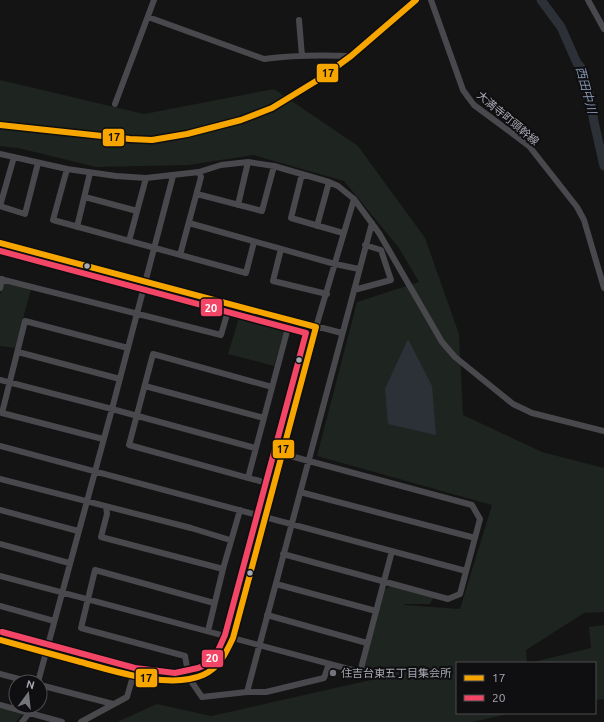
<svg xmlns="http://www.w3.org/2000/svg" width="604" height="722" viewBox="0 0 604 722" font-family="Ubuntu,'Noto Sans JP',sans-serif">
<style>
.green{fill:#1e241f}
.water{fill:#2c3138}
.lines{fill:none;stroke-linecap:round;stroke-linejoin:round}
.river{stroke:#2c3138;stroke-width:9}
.minor{stroke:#49494d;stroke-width:6}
.bus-1-casing{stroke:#0f0e10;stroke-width:9}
.bus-2-casing{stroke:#0f0e10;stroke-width:9}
.bus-1{stroke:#f7a600;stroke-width:6}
.bus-2{stroke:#f34667;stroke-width:6}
.bus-dot{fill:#a7a9b3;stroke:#0f0e10;stroke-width:1.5}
.poi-dot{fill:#74757b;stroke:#0f0e10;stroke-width:1.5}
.labels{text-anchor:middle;stroke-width:4;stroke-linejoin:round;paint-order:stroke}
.street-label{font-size:11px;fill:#a7a9b3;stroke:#0f0e10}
.poi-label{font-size:11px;fill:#a7a9b3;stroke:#0f0e10;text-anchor:start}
.water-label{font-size:12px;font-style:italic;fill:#8192ab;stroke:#0f0e10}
.line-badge{stroke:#0f0e10;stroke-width:1.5}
.badge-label{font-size:11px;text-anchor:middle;font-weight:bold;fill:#fff}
.pale-badge-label{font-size:11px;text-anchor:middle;font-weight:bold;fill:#111}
</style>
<rect width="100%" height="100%" fill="#141414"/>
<path class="green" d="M0 80 144 114 274 89 358 146 425 238 459 334 463 415 542 452 604 468V612L584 613 526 650 527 663H457V713H512L473 722H117L157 704 211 716 380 678 381 668 378 672 360 675 384 590 390 586 433 598 430 604H405L404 605 460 609 492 505 317 456 357 302 419 282 399 248 344 181 253 155 189 165 96 167 18 148 0 146Z
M6 282 31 289 15 348 0 346V295L3 284Z
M241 311 282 322 285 328 274 366 228 354Z
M604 625V699L595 700V663H538L537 661 591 648 589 627Z
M0 708 23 714 16 722H0Z"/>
<path class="water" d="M408 339 432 386 436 435 388 424 385 389Z"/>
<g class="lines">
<path class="river" d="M541 0 561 27 577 63 582 69 588 87 594 122 604 166"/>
<path class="minor" d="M431 0 463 90 468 97 474 105 529 146 577 207 584 220 604 288
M588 0 604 29
M148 17 264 59C293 55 322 55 351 56
M299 20 302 56
M115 104 154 0
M0 125 130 139 152 140 187 134 241 120 272 108 321 78 351 56 416 0
M0 154 67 169 116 176 146 178 199 172 221 165 248 162 274 166 329 182 338 186 354 199 379 233 442 342 455 357 513 404 532 413 604 431
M67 169 53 220 246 273 254 242
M302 174 291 218 343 233
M197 194 262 211 274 166
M85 197 137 211
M238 205 248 162
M0 206 25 214 38 163
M0 206 14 157
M189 223 335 264 359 269
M317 226 329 182
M77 227 90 173
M129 241 146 178
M0 243 145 282 342 333
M281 249 273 281 327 294
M180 255 201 177 199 172
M0 279 221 335 230 304
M0 288 2 279
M354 290 391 280 381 250 365 245
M18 352 120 379
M0 380 112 409 255 448
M145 386 264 418
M272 387 153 354 129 445 274 485
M103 439 2 413 25 321 128 348
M0 446 466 571
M283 454 472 505 480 519 460 594 448 599 283 554
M248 478 290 320
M0 479 191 528 230 540
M300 492 475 538
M106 506 107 514 101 537 223 569
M0 510 78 531
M0 544 69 563
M0 576 360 672 392 551
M276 584 376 611
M214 603 95 570 81 628 185 656 189 678 202 697 247 692H266L324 678 329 664
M0 606 54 621
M267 615 367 643
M208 631 223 569 240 510
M0 640 133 676 175 681 201 676 207 673 222 660 233 638 316 327 354 199
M0 674 30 682
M38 682 112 409 173 176
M40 685 113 704
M247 692 372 223
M0 705 62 722
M22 722 29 713 31 706
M81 722 127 697 133 676"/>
<g class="bus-1-casing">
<path id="bus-1" d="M0 125 130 139 152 140 187 134 241 120 272 108 321 78 351 56 416 0
M0 243 316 327 233 638C226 653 219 668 203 675 169 690 111 670 77 661 51 654 26 647 0 640"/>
</g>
<g class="bus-2-casing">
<path id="bus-2" d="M0 251 306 333 225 635 216 655 203 666 198 668 175 673 135 668 2 632"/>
</g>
<use href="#bus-1" class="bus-1"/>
<use href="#bus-2" class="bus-2"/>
</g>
<g class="bus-dot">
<circle cx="87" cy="266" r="3.5"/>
<circle cx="299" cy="360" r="3.5"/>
<circle cx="250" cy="573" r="3.5"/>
</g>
<circle class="poi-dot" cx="333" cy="673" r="4"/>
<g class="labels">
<g class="street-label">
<text transform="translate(508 118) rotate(40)" y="4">大満寺町頭幹線</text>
</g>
<g class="poi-label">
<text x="341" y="677">住吉台東五丁目集会所</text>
</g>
<g class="water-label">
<text transform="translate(586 90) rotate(75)" y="4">西田中川</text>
</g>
</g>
<g class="line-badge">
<rect x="316" y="63" width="23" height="20" rx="4" fill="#f7a600"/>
<rect x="102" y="128" width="23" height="19" rx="4" fill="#f7a600"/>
<rect x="200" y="298" width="23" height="19" rx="4" fill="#f34667"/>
<rect x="272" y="439" width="23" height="20" rx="4" fill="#f7a600"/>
<rect x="201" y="649" width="23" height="19" rx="4" fill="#f34667"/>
<rect x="135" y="668" width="23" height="20" rx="4" fill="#f7a600"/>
</g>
<g class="badge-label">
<text x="211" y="312">20</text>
<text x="212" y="662">20</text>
</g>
<g class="pale-badge-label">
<text x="328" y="77">17</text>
<text x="114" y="141">17</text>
<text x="283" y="453">17</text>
<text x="146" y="682">17</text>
</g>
<rect x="456" y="662" width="140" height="52" fill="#0f0e10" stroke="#4c4c51"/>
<rect x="464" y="675" width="20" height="6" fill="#f7a600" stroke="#4c4c51"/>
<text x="492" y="682" font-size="12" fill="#a7a9b3">17</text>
<rect x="464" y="695" width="20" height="6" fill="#f34667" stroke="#4c4c51"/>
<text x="492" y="702" font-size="12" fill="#a7a9b3">20</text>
<g transform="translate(28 694) rotate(15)"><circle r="19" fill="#0f0e10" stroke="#4c4c51"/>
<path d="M0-3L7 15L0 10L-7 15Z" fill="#74757b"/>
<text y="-6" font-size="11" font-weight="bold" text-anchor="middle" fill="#a7a9b3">N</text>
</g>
</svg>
